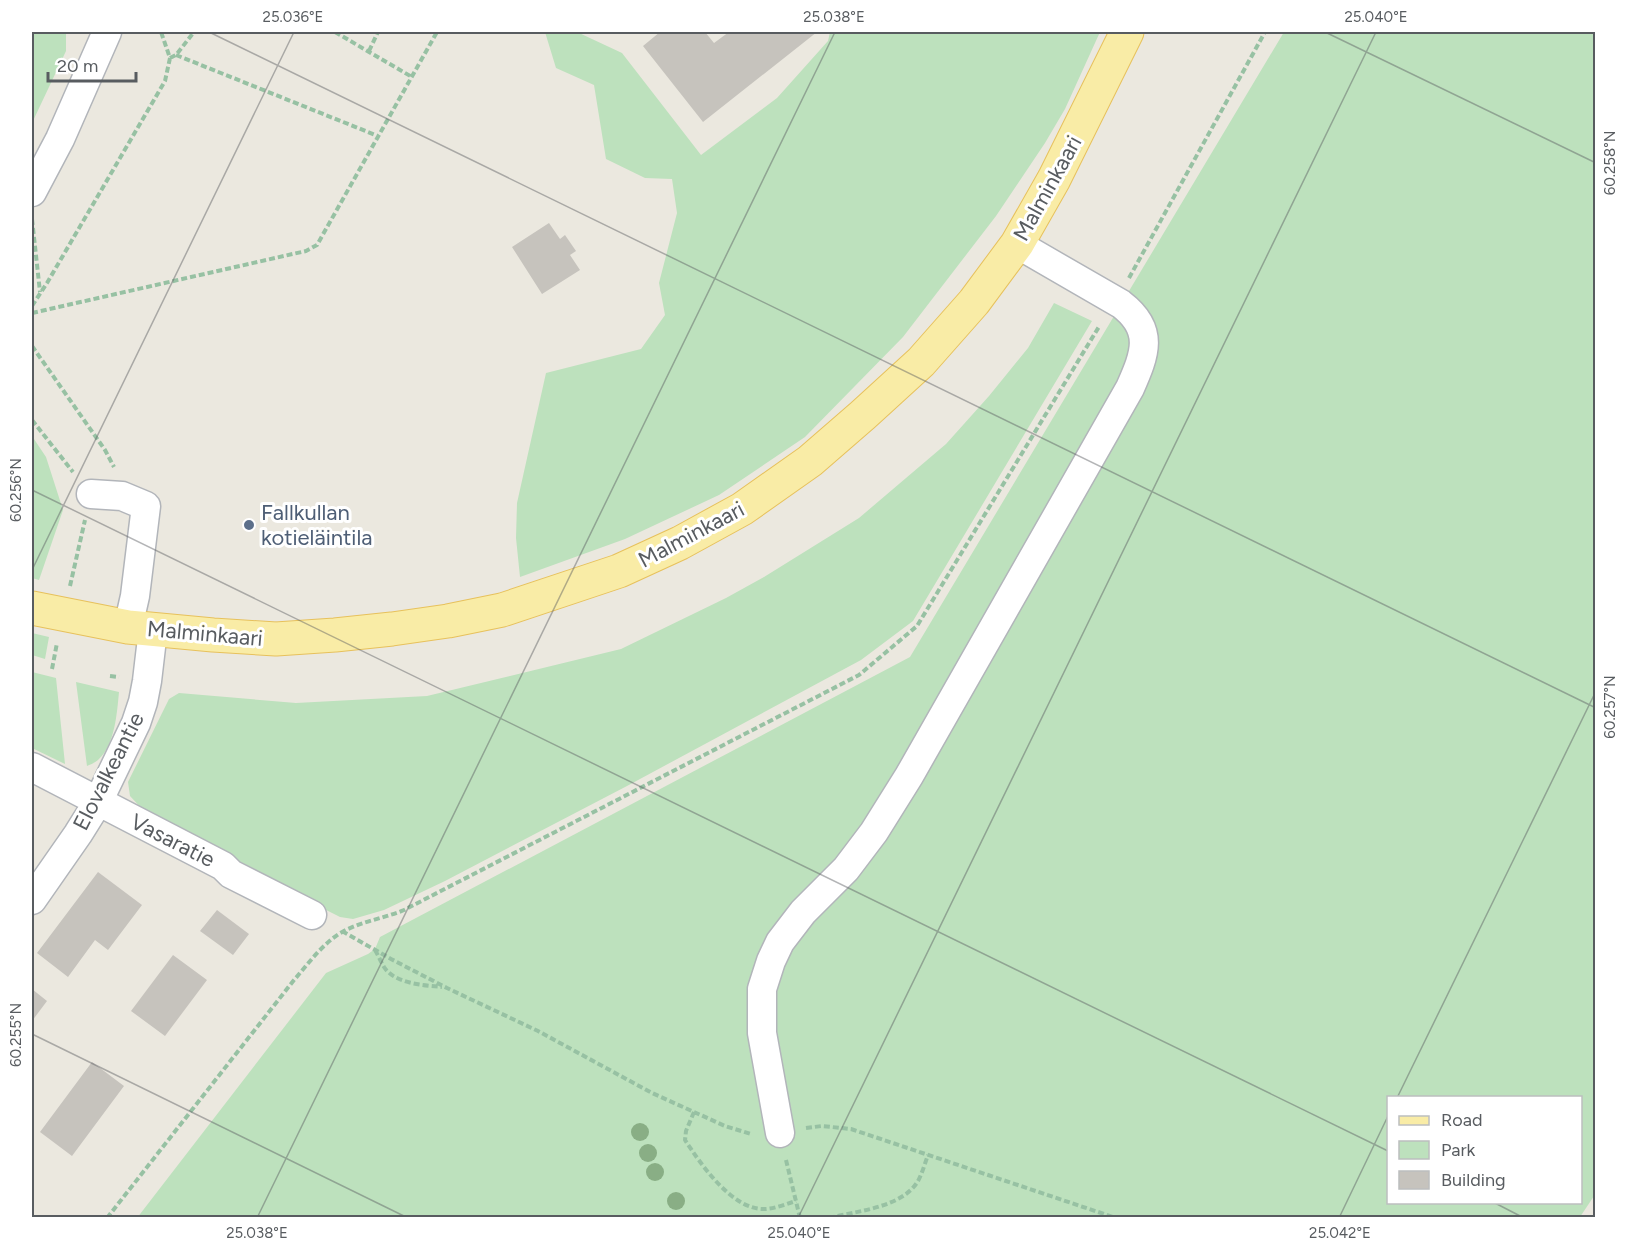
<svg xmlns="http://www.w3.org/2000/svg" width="1627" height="1249" viewBox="0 0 1627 1249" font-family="Figtree,sans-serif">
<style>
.green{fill:#bde1bd;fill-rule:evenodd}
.building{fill:#c6c3bd}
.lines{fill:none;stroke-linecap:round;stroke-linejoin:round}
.minor-casing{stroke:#b2b5ba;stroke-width:31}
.major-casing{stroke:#e7c15c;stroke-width:35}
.path{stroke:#97c1a3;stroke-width:4;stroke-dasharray:6 3;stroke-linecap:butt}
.minor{stroke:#fff;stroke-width:28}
.major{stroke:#f9eca6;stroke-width:33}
.tree{fill:#89ae85}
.ticks{fill:none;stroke:#585c60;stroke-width:1.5;stroke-opacity:0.45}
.service-dot{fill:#5c6f8a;stroke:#fff;stroke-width:2}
.labels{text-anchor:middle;stroke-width:6;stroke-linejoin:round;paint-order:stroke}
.street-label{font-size:22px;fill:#585c60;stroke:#fff}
.service-label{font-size:22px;fill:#4e5e75;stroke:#fff;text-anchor:start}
.neatline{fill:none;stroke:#585c60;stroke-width:2}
.ticks-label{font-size:15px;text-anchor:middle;fill:#585c60}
</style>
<rect width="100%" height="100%" fill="#ebe8df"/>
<path class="green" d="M32 32H66V51L32 123Z
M545 32H577L622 53 701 155 777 98 828 41 830 32H1100L1065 109 1045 143 996 216 903 337 805 437 719 495 625 539 520 577 516 538 517 503 546 373 641 349 665 315 659 283 677 213 672 179 645 178 606 159 594 85 556 68Z
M1284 32H1595L1596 1193 1580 1217 137 1218 326 973 368 954 375 949 380 937 910 657ZM1388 1098H1580V1202H1388Z
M1054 303 1092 321 913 621 861 660 627 786 445 881 384 910 353 919 340 917 237 865 144 811 130 796 128 782 169 699 179 693 296 703 427 696 621 649 726 598 764 577 859 518 946 444 989 396 1028 348Z
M32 436 46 457 63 510 39 580 32 578Z
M32 633 49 637 45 659 32 655Z
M32 672 56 678 65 764 32 748Z
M76 682 119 692C117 713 115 744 99 759 95 763 91 764 87 766Z"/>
<path class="building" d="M660 32H705L714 43 729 32H817L703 122 643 46Z
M549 223 560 239 565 235 576 251 570 255 580 270 542 294 512 247Z
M98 872 142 905 108 950 95 940 68 977 37 953Z
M217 910 249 934 233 955 200 931Z
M173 955 207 980 165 1036 131 1011Z
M32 989 47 1001 32 1021Z
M92 1062 124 1086 72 1156 40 1132Z"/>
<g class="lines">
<g class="minor-casing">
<path id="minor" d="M32 192 60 139 107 32
M91 494 122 496 146 506 135 596 128 627
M32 767 223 866 231 874 312 915
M32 900 78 834 98 802 136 723 143 702 147 681 153 630
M780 1133 762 1033V989L771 961 780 942 803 912 846 869 874 832 909 776 1130 388C1145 354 1155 330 1121 304L1017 244"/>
</g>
<g class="major-casing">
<path id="major" d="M32 608 128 627 213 635 276 639 335 635 392 629 448 621 502 610 619 571 680 543 742 509 810 461 863 415 921 362 974 302 1017 244 1054 179 1127 32"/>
</g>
<path class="path" d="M335 32 412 77
M369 51 378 32
M176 55 378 136
M170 58 176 55 194 32
M32 219 40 292
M1129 278 1265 32
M32 306 47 283 165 81 170 58 161 32
M32 313 306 251 317 245 437 32
M32 346 105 450 114 467
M32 420 73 472
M70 586 85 520
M52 669 57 643
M110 676 119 677
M342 931 391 959 447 988 538 1031 652 1093 725 1126 751 1134
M375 950C378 955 381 962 384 967 395 984 423 985 442 987
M694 1112 686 1131 685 1140C700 1163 732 1210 764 1209 774 1209 786 1204 796 1201
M806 1128 822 1126 851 1129 1116 1218
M786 1160 800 1218
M107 1218 294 980C309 963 325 940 346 930 364 921 385 918 404 910L859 675 917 626 1100 325
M829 1218C856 1211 902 1208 918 1181 922 1174 925 1163 928 1155"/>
<use href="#minor" class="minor"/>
<use href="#major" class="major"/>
</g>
<g class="tree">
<circle cx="640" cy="1132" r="9"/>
<circle cx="648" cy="1153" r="9"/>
<circle cx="655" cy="1172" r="9"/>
<circle cx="676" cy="1201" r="9"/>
</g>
<path class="ticks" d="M209 32 1596 708M1325 32 1596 163M32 490 1388 1151M32 570 294 32M32 1034 408 1218M1397 1098 1596 691M1493 1202 1524 1218M257 1218 835 32M798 1218 1376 32M1339 1218 1388 1116"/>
<circle class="service-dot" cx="249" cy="525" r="6"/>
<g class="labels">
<g class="street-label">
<text transform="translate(1047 188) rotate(-61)" y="8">Malminkaari</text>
<text transform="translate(691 534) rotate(-28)" y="8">Malminkaari</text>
<text transform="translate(205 633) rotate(5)" y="8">Malminkaari</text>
<text transform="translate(108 771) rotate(-63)" y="8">Elovalkeantie</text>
<text transform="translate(173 840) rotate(27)" y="8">Vasaratie</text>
</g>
<g class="service-label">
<text x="261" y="520">Fallkullan<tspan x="261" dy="25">kotieläintila</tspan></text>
</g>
</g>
<rect width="1627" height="1249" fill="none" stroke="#ffffff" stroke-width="66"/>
<rect x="1387" y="1096" width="195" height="108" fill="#ffffff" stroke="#bcbebf" stroke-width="1.5"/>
<rect x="1399" y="1116" width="30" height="9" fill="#f9eca6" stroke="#bcbebf" stroke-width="1.5"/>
<text x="1441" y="1126" font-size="18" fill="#585c60">Road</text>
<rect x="1399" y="1141" width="30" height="18" fill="#bde1bd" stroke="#bcbebf" stroke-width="1.5"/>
<text x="1441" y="1156" font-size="18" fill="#585c60">Park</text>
<rect x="1399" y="1171" width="30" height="18" fill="#c6c3bd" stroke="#bcbebf" stroke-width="1.5"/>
<text x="1441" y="1186" font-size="18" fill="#585c60">Building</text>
<path d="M48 72v9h88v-9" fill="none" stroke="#585c60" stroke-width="3"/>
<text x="57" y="72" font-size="18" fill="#585c60" stroke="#ffffff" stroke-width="4.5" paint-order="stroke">20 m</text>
<rect x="33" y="33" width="1561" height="1183" class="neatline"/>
<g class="ticks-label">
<text x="293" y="22">25.036°E</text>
<text x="834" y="22">25.038°E</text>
<text x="1376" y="22">25.040°E</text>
<text transform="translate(1610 163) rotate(-90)" y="5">60.258°N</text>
<text transform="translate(16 490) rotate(-90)" y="5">60.256°N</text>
<text transform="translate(1610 707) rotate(-90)" y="5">60.257°N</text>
<text transform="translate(16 1035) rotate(-90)" y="5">60.255°N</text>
<text x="257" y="1238">25.038°E</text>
<text x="799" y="1238">25.040°E</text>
<text x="1340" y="1238">25.042°E</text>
</g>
</svg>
